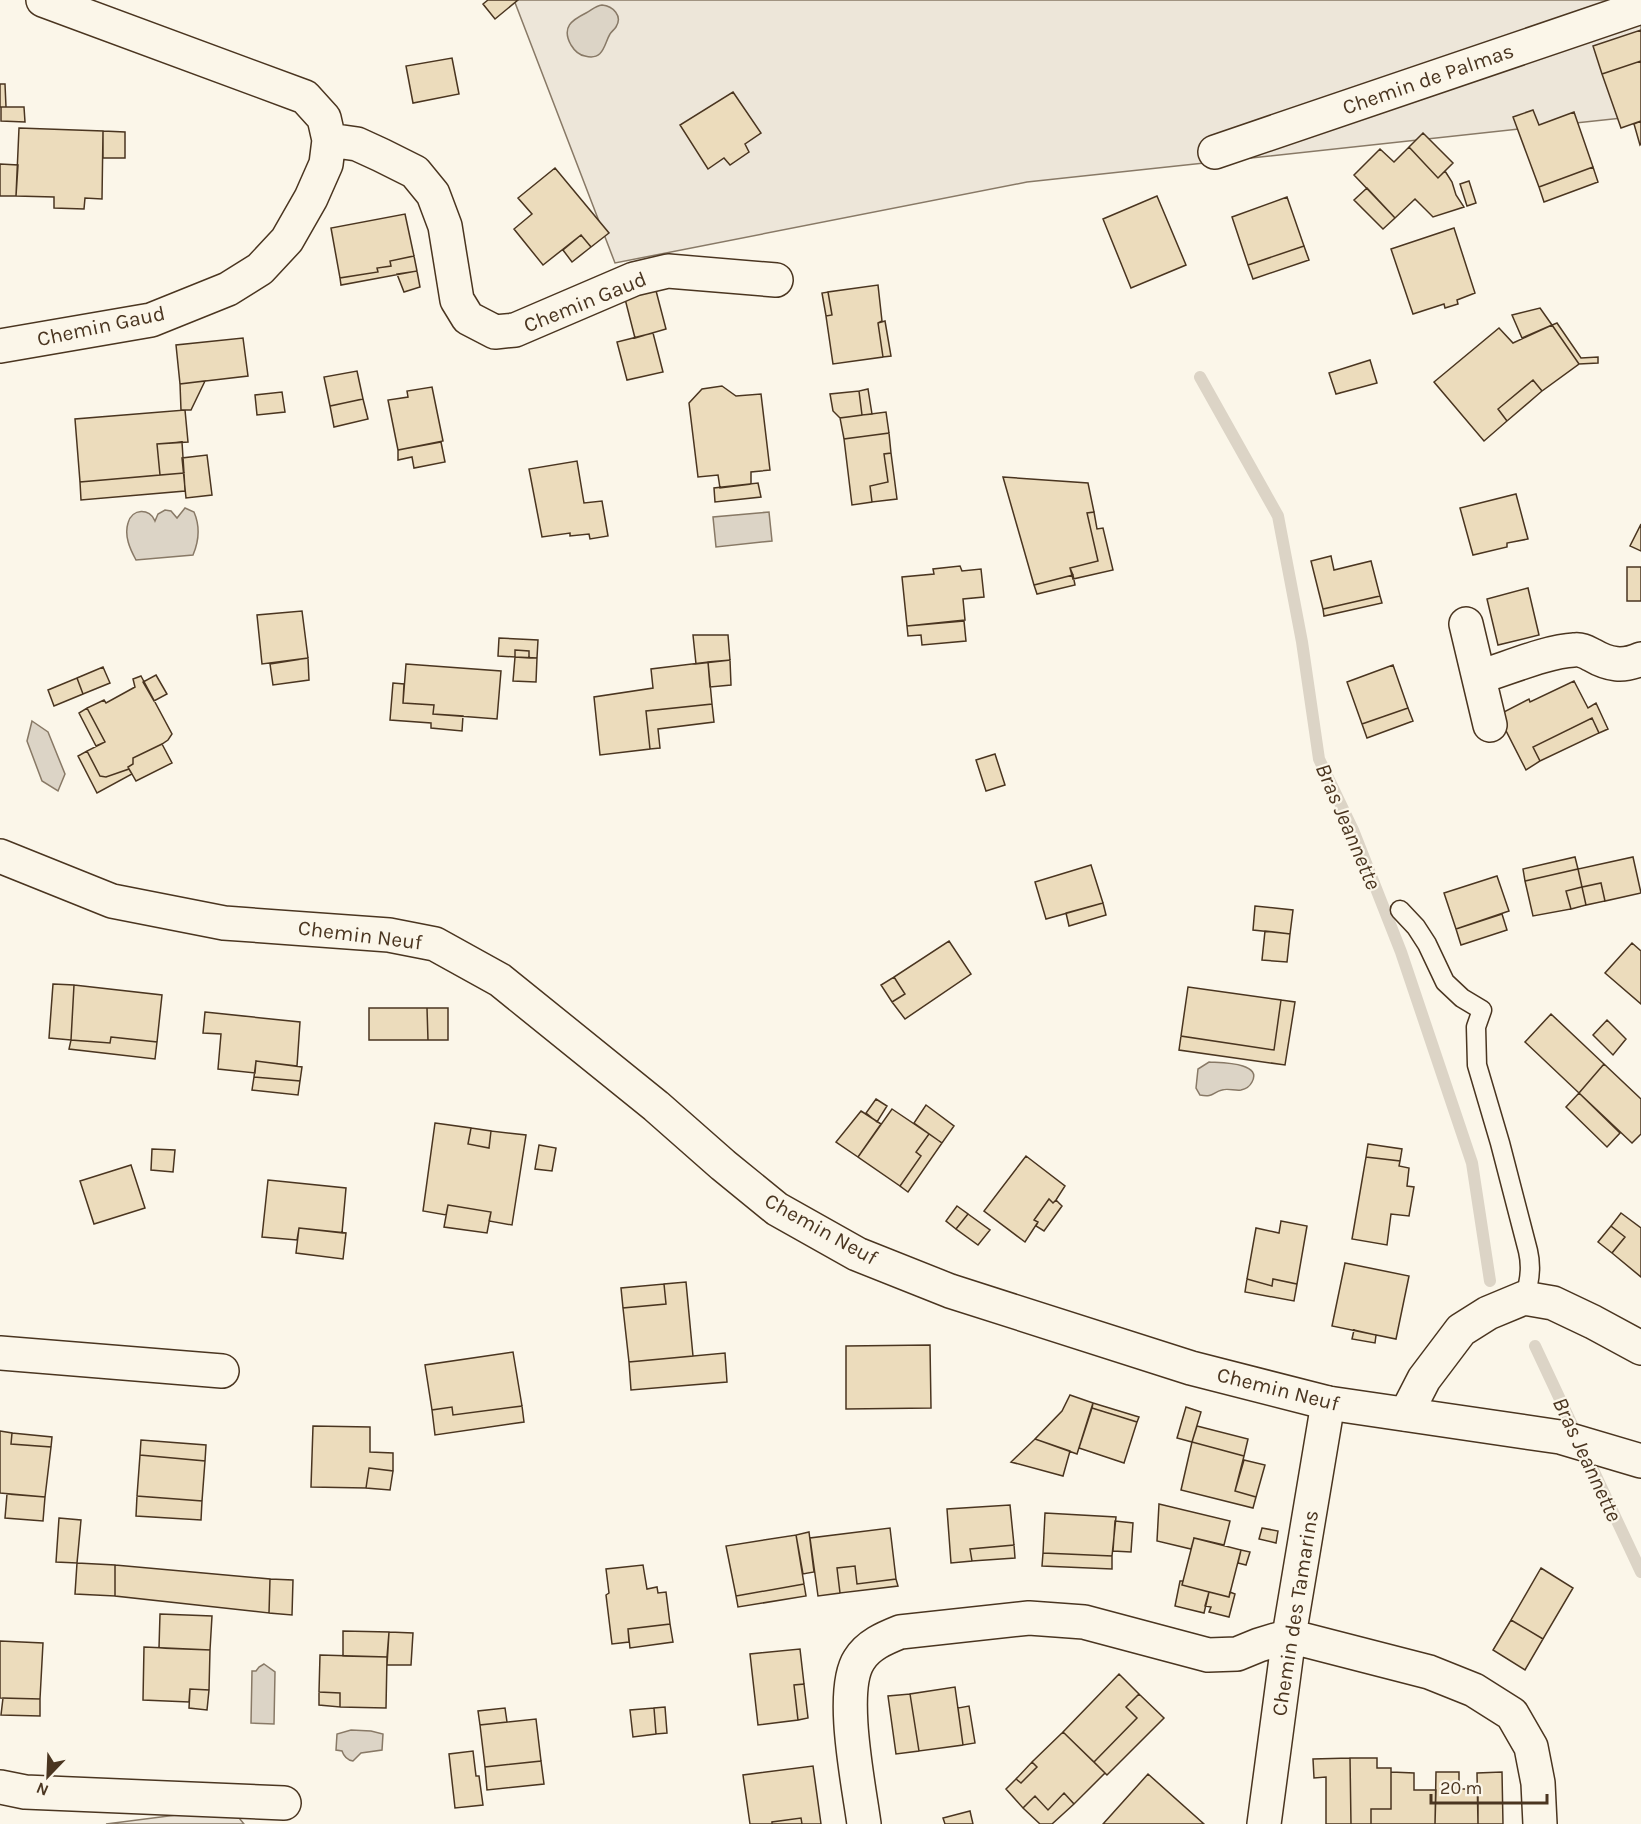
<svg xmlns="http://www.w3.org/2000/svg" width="1641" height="1824" viewBox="0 0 1641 1824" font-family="Karla,sans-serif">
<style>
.green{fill:#ede6d9;stroke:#887966;stroke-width:1.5}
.water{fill:#dcd4c6;stroke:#887966;stroke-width:1.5}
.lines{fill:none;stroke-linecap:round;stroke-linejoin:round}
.stream{stroke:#dcd4c6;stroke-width:12}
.building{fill:#ecdcbc;stroke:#4a3520;stroke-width:1.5}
.service-casing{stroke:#4a3520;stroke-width:21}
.minor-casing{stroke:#4a3520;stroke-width:36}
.tertiary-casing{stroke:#4a3520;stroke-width:36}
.service{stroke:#fbf6e9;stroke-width:18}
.minor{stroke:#fbf6e9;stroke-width:33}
.tertiary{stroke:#fbf6e9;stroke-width:33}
.labels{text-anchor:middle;stroke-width:4.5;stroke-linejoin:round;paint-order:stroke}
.street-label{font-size:21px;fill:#4a3520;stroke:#fbf6e9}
.water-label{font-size:22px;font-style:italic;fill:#4a3520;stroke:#fbf6e9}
</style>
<rect width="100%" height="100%" fill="#fbf6e9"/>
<path class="green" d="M514 0H1641V116L1027 182 615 263Z
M231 1808 244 1824H106Z"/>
<path class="water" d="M602 5C613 6 623 16 616 27 614 30 611 32 610 34 604 44 604 61 585 56 579 55 574 50 571 45 561 27 572 20 586 13 592 10 595 6 602 5Z
M185 508 194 512C200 526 199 541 193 555L136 560C130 549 124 536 128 523 132 508 150 508 155 521L158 514 165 510 171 511 177 518Z
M769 512 772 541 716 547 713 517Z
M32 721 48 732 65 774 58 791 42 781 27 741Z
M1209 1062C1220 1063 1263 1062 1252 1082 1250 1086 1246 1089 1241 1090 1235 1091 1228 1088 1222 1090 1213 1092 1213 1098 1200 1095L1196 1088 1198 1069Z
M264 1664 275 1672 274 1724 251 1723 252 1671H256L259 1667Z
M351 1730 371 1731 383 1734 382 1750 361 1753 353 1761C347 1760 344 1757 342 1751L336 1750 337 1734Z"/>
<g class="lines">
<path class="stream" d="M1200 377 1278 516 1302 642 1319 759 1353 830 1401 952 1472 1163 1490 1281
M1535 1346 1641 1572"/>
</g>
<path class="building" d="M488 0H518L495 19 483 4Z
M1641 30V61L1602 74 1593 46Z
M452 58 459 94 413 103 406 66Z
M1641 61V121L1621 128 1602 74Z
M0 84H5L6 107H0Z
M733 92 761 133 745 144 749 152 730 165 724 158 708 169 680 125Z
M1 107H24L25 122 1 121Z
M1533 110 1539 125 1574 112 1593 167 1539 187 1513 117Z
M1641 121V144L1640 145 1634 124Z
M19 128 103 131 102 199 85 198 84 209 54 208V197L16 196Z
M103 131 125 132V158H103Z
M1423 133 1453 163 1438 178 1409 147Z
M1409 147 1438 178 1445 171 1452 182 1456 195 1464 207 1433 217 1415 199 1395 218 1354 175 1380 149 1394 162Z
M0 164 18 165 16 196H0Z
M1593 167 1598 182 1544 202 1539 187Z
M555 168 609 233 591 247 581 235 543 265 514 229 532 214 518 198Z
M1469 181 1476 203 1467 206 1460 184Z
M1367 188 1395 218 1383 229 1354 200Z
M1157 196 1186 265 1131 288 1103 219Z
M1287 197 1304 246 1248 265 1232 217Z
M405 214 414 256 390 261 391 266 377 268 378 272 340 278 331 228Z
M1454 228 1475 293 1457 300 1458 304 1445 308 1444 304 1413 314 1391 249Z
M581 235 591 247 572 262 563 250Z
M1304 246 1309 260 1253 279 1248 265Z
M414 256 417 271 341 285 340 278 378 272 377 268 391 266 390 261Z
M417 271 420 287 404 292 397 274Z
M654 283 666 329 635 338 624 295Z
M878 285 882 321 878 323 883 357 833 364 826 316 832 315 828 292Z
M828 292 832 315 826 316 822 293Z
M1540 308 1552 325 1522 338 1512 315Z
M885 321 891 356 883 357 878 323Z
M1557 323 1581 358 1598 357V363L1579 364 1552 325Z
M1552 325 1579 364 1542 391 1533 380 1498 409 1507 421 1484 441 1434 382 1499 328 1513 343Z
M653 333 663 372 627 380 617 342Z
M243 338 248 376 180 384 176 345Z
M1370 360 1377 383 1336 394 1329 373Z
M357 371 363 399 330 406 324 377Z
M1533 380 1542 391 1507 421 1498 409Z
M205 381 191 410H181L180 384Z
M722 386 736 396 761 394 770 470 751 472V484L720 488 718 475 698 477 689 403 702 389Z
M432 387 443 441 398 450 388 400 408 397 407 391Z
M868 389 872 414 862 415 859 391Z
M859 391 862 415 840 418 833 411 830 394Z
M282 392 285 412 257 415 255 395Z
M363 399 368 419 334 427 330 406Z
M185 410 188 442 157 444 160 475 80 482 75 419Z
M886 412 889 433 844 439 840 418Z
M889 433 891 453 884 454 888 482 870 486 872 502 852 505 844 439Z
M182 442 184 473 160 475 157 444Z
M441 442 445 462 414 468 412 457 398 460V450Z
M891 453 897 499 872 502 870 486 888 482 884 454Z
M207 455 212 495 186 498 182 458Z
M577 461 584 503 602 501 608 536 590 539 589 534 570 536V533L542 537 529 469Z
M184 473 185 491 81 500 80 482Z
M1003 477 1088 483 1094 512 1087 513 1098 561 1070 568 1073 575 1034 585Z
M758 483 761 497 715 502 714 488Z
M1516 494 1528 539 1507 543V547L1473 555 1460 508Z
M1094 512 1097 529 1103 528 1113 570 1073 579 1070 568 1098 561 1087 513Z
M1641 524V551L1630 546Z
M1331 556 1334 570 1371 561 1380 596 1323 609 1311 561Z
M960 566 962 571 981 569 984 597 963 599 965 620 907 626 902 577 934 574 933 569Z
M1627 567H1641V601H1627Z
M1073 575 1075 585 1037 594 1034 585Z
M1528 588 1539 635 1498 645 1487 599Z
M1380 596 1382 603 1324 616 1323 609Z
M302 611 308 658 262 664 257 615Z
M964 621 966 641 922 645 921 635 908 636 907 626Z
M693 635H728L730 660 696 664Z
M499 638 538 640 537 658H529V651L515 650V657L498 656Z
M515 650 529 651V658L515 657Z
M515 657 537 658 536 682 513 681Z
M308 658 309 680 273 685 270 664Z
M730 660 731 685 710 687 708 662Z
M708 662 712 704 646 711 650 749 600 755 594 697 653 688 651 669Z
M406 664 501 671 497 719 433 714 434 705 403 703Z
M1393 665 1408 708 1362 724 1347 682Z
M103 667 110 683 83 694 77 678Z
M156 675 167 694 154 701 143 682Z
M141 676 172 734 168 740 162 744 133 758V764L128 767 129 769 106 777 100 776 87 751 105 742 87 708 104 700 106 703 135 687 133 679Z
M77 678 83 694 54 706 48 690Z
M1574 681 1588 708 1596 703 1608 729 1599 733 1592 718 1533 747 1540 761 1526 770 1498 715 1529 699 1530 702Z
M393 683 404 684 403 703 434 705 433 714 463 716 462 731 431 728V723L390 720Z
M712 704 714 722 658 729 660 748 650 749 646 711Z
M87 708 105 742 96 746 79 713Z
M1408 708 1413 721 1367 738 1362 724Z
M1592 718 1599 733 1540 761 1533 747Z
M162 744 172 763 136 781 128 767 133 764V758Z
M87 751 100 776 106 777 129 769 132 774 97 793 78 756Z
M995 754 1005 785 986 791 976 760Z
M1575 857 1578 869 1525 881 1523 869Z
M1633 857 1641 893 1605 901 1601 883 1582 887 1578 869Z
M1091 865 1103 903 1046 919 1035 882Z
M1578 869 1582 887 1566 891 1571 909 1533 916 1525 881Z
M1497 876 1509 911 1456 929 1444 893Z
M1601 883 1605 901 1586 905 1582 887Z
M1582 887 1586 905 1571 909 1566 891Z
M1103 903 1106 915 1069 926 1066 913Z
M1255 906 1293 910 1290 934 1253 930Z
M1502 914 1507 930 1461 945 1456 929Z
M1265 931 1290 934 1287 962 1262 960Z
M949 941 971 974 905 1019 892 1002 905 994 894 977Z
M1632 943 1641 951V1004L1605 973Z
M894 977 905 994 892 1002 881 985Z
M53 984 74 985 71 1040 49 1038Z
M74 985 162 995 157 1042 111 1037 110 1043 71 1040Z
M1188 987 1281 1000 1274 1050 1181 1036Z
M1281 1000 1295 1002 1285 1065 1179 1050 1181 1036 1274 1050Z
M369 1008H427L428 1040H369Z
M427 1008H448V1040H428Z
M205 1012 300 1022 297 1066 256 1061 255 1073 218 1069 221 1034 203 1033Z
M1551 1014 1604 1064 1579 1093 1525 1042Z
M1607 1020 1626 1039 1613 1055 1593 1035Z
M111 1037 157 1042 155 1059 69 1049 71 1040 110 1043Z
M256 1061 302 1067 300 1081 254 1077Z
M1604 1064 1641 1099V1134L1632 1143 1579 1093Z
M254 1077 300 1081 298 1095 252 1090Z
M1579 1093 1620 1133 1607 1147 1566 1107Z
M876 1099 887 1106 877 1122 866 1113Z
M926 1105 954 1126 942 1143 914 1123Z
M892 1109 929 1134 916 1152 921 1156 900 1186 858 1157Z
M861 1111 881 1124 858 1157 836 1142Z
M435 1123 471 1128 468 1144 489 1148 491 1131 526 1135 512 1225 489 1221 491 1212 448 1205 446 1215 423 1211Z
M471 1128 491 1131 489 1148 468 1144Z
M929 1134 942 1143 908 1192 900 1186 921 1156 916 1152Z
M1368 1144 1402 1149 1400 1161 1366 1157Z
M539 1145 556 1148 552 1171 535 1169Z
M152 1149 175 1150 173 1172 151 1170Z
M1026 1156 1065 1186 1056 1200 1053 1203 1049 1199 1034 1220 1038 1222 1025 1242 984 1211Z
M1366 1157 1400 1161 1399 1166 1409 1168 1407 1186 1414 1187 1409 1216 1391 1214 1387 1245 1352 1239Z
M131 1165 145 1208 94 1224 80 1181Z
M268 1180 346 1188 342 1233 299 1228 297 1240 262 1237Z
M1049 1199 1053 1203 1056 1200 1062 1206 1044 1231 1036 1226 1038 1222 1034 1220Z
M448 1205 491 1212 487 1233 444 1227Z
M957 1206 968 1214 956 1229 946 1221Z
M1621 1213 1641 1228V1277L1612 1253 1625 1237 1611 1226Z
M968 1214 990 1230 978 1245 956 1229Z
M1281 1221 1307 1226 1297 1284 1273 1279 1272 1286 1247 1279 1256 1228 1279 1233Z
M1611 1226 1625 1237 1612 1253 1598 1242Z
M299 1228 346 1233 343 1259 296 1253Z
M1345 1263 1409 1276 1396 1339 1332 1326Z
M1247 1279 1272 1286 1273 1279 1297 1284 1294 1301 1245 1292Z
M686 1282 693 1356 629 1362 623 1308 666 1304 664 1284Z
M664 1284 666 1304 623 1308 621 1288Z
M1354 1330 1376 1335 1375 1343 1352 1339Z
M930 1345 931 1408 846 1409V1346Z
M513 1352 522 1406 453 1415 452 1407 432 1410 425 1365Z
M725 1353 727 1382 631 1390 629 1362Z
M1070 1395 1093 1403 1077 1454 1035 1439 1062 1411Z
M1093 1403 1139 1417 1137 1422 1092 1408Z
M522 1406 524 1422 435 1435 432 1410 452 1407 453 1415Z
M1186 1407 1201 1412 1192 1442 1177 1438Z
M1092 1408 1137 1422 1124 1463 1079 1448Z
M313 1426 370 1427V1452L393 1453V1471L369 1468 366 1488 311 1487Z
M1197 1426 1248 1439 1244 1456 1192 1442Z
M0 1431 12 1433 11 1444 51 1447 45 1497 0 1493Z
M12 1433 52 1437 51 1447 11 1444Z
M1035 1439 1070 1451 1063 1476 1011 1462Z
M141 1440 206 1445 205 1461 140 1455Z
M1192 1442 1244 1456 1235 1491 1256 1497 1253 1508 1181 1490Z
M140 1455 205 1461 202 1501 137 1496Z
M1244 1460 1265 1465 1256 1497 1235 1491Z
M369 1468 393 1471 390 1490 366 1488Z
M7 1494 45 1497 43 1521 5 1518Z
M137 1496 202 1501 201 1520 136 1516Z
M1159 1504 1230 1521 1224 1545 1194 1538 1191 1549 1157 1541Z
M1010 1505 1014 1545 970 1549 972 1561 951 1563 947 1509Z
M1045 1513 1116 1517 1112 1556 1043 1553Z
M59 1518 81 1520 77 1563 56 1562Z
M1115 1521 1133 1523 1131 1552 1113 1551Z
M890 1528 896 1579 857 1584 855 1566 837 1568 840 1593 818 1596 810 1538Z
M1262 1528 1278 1531 1276 1543 1259 1539Z
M809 1532 814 1572 803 1574 796 1535Z
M796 1535 804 1584 736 1596 726 1546Z
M1194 1538 1241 1550 1229 1597 1182 1585Z
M1014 1545 1015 1558 972 1561 970 1549Z
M1241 1550 1250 1552 1246 1565 1238 1563Z
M1043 1553 1112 1556V1569L1042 1566Z
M77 1563 115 1565V1596L75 1594Z
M115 1565 270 1579 269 1613 115 1596Z
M643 1565 647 1589 657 1587 658 1593 666 1592 670 1624 628 1629 629 1642 612 1644 606 1595 609 1593 606 1569Z
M855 1566 857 1584 896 1579 898 1586 840 1593 837 1568Z
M1541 1568 1573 1588 1543 1639 1511 1620Z
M270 1579 293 1580 292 1615 269 1613Z
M1180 1581H1183L1182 1585 1209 1592 1204 1613 1175 1606Z
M804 1584 806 1596 738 1607 736 1596Z
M1209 1592 1229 1597 1230 1592 1235 1594 1229 1617 1209 1612 1211 1607 1205 1606Z
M160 1614 212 1616 210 1650 159 1648Z
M1511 1620 1543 1639 1525 1670 1493 1650Z
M670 1624 673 1642 630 1648 628 1629Z
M343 1631 389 1632 387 1657 343 1656Z
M389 1632 413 1633 411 1665H387Z
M0 1641 43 1643 40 1699 0 1698Z
M144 1647 210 1650 209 1690 190 1689 189 1702 143 1700Z
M800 1649 804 1684 794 1685 798 1720 758 1725 750 1654Z
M320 1655 387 1657 386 1708 340 1707V1693L319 1692Z
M1119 1674 1139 1694 1126 1707 1137 1718 1094 1762 1063 1732Z
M804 1684 808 1718 798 1720 794 1685Z
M955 1687 963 1745 919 1751 910 1694Z
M190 1689 209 1690 207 1710 189 1708Z
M319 1692 340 1693V1707L319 1705Z
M910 1694 919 1751 896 1754 888 1696Z
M1139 1694 1164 1718 1107 1775 1094 1762 1137 1718 1126 1707Z
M3 1698 40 1699V1716L1 1715Z
M969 1706 975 1743 963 1745 958 1708Z
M665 1707 667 1733 656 1734 654 1708Z
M505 1708 507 1722 480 1725 478 1711Z
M654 1708 656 1734 633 1737 630 1710Z
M536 1719 541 1761 485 1767 480 1725Z
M1063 1732 1105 1773 1074 1804 1064 1793 1048 1810 1035 1796 1023 1808 1006 1789 1016 1779 1021 1783 1037 1767 1032 1762Z
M473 1751 476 1776H479L483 1805 455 1808 449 1754Z
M1350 1758 1351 1824H1326V1777L1314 1778 1313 1759Z
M1350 1758H1377V1768H1391V1809H1371V1824H1351Z
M541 1761 544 1784 487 1790 485 1767Z
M1032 1762 1037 1767 1021 1783 1016 1779Z
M813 1766 821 1824H802L801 1818 772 1822V1824H750L743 1775Z
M1391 1772 1414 1773V1790H1436L1435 1824H1371V1809H1391Z
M1436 1772H1459V1789H1478V1824H1435Z
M1502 1772 1503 1824H1478L1477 1773Z
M1148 1774 1204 1824H1103Z
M1064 1793 1074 1804 1052 1824H1040L1023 1808 1035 1796 1048 1810Z
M970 1811 973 1824H945L943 1818Z
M801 1818 802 1824H772V1822Z"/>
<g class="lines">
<g class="service-casing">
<path id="service" d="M1400 910 1416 927 1427 944 1445 982 1462 998 1482 1010 1476 1027 1477 1065 1500 1143 1528 1251C1532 1268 1530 1282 1524 1298"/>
</g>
<g class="minor-casing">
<path id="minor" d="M329 140 357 144 381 155 415 172 433 194 445 226 457 300 468 318 495 332 515 330 634 279 668 271 776 280
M1215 152 1641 7
M0 346 151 320 228 289 260 269 287 240 311 198 326 164 329 140 324 118 305 97 43 0
M1466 624 1490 725
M1479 677C1506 669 1548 651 1574 650 1581 649 1586 652 1592 655 1609 665 1623 667 1641 659
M0 1353 222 1371
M1406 1414 1424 1379 1461 1330 1488 1313 1524 1298 1553 1303 1593 1322 1641 1348
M0 1787 25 1792 284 1803
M864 1824C859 1786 839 1691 859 1660 868 1645 885 1638 900 1632L1029 1618 1084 1622 1208 1655 1237 1654 1259 1645 1289 1636 1429 1672 1474 1690 1512 1714 1531 1747 1538 1783 1540 1824
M1264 1824 1289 1636 1328 1403"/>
</g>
<g class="tertiary-casing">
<path id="tertiary" d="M0 856 112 901 224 923 389 935 435 944 500 980 656 1106 723 1165 777 1209 857 1254 950 1291 1191 1368 1328 1403 1560 1437 1641 1461"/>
</g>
<use href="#service" class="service"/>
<use href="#minor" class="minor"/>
<use href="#tertiary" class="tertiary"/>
</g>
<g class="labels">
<g class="street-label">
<text transform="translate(1428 79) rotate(-19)" y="7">Chemin de Palmas</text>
<text transform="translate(585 302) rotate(-22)" y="7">Chemin Gaud</text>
<text transform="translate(101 326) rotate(-12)" y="7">Chemin Gaud</text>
<text transform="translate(360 935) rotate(7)" y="7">Chemin Neuf</text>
<text transform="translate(821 1229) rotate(29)" y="7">Chemin Neuf</text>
<text transform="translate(1278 1389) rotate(14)" y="7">Chemin Neuf</text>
<text transform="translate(1295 1613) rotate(-81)" y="7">Chemin des Tamarins</text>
</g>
<g class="water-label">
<text transform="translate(1349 826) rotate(67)" y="8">Bras Jeannette</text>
<text transform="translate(1588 1459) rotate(65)" y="8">Bras Jeannette</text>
</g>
</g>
<g transform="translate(48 1776) rotate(203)" stroke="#fbf6e9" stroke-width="4.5" paint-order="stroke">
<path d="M0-4.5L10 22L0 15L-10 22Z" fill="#4a3520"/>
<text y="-9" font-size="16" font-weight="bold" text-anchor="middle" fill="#4a3520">N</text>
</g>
<path d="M1431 1794v9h116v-9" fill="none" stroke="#4a3520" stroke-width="3"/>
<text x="1440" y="1794" font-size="18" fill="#4a3520" stroke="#fbf6e9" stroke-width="4.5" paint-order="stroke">20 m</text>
</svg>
